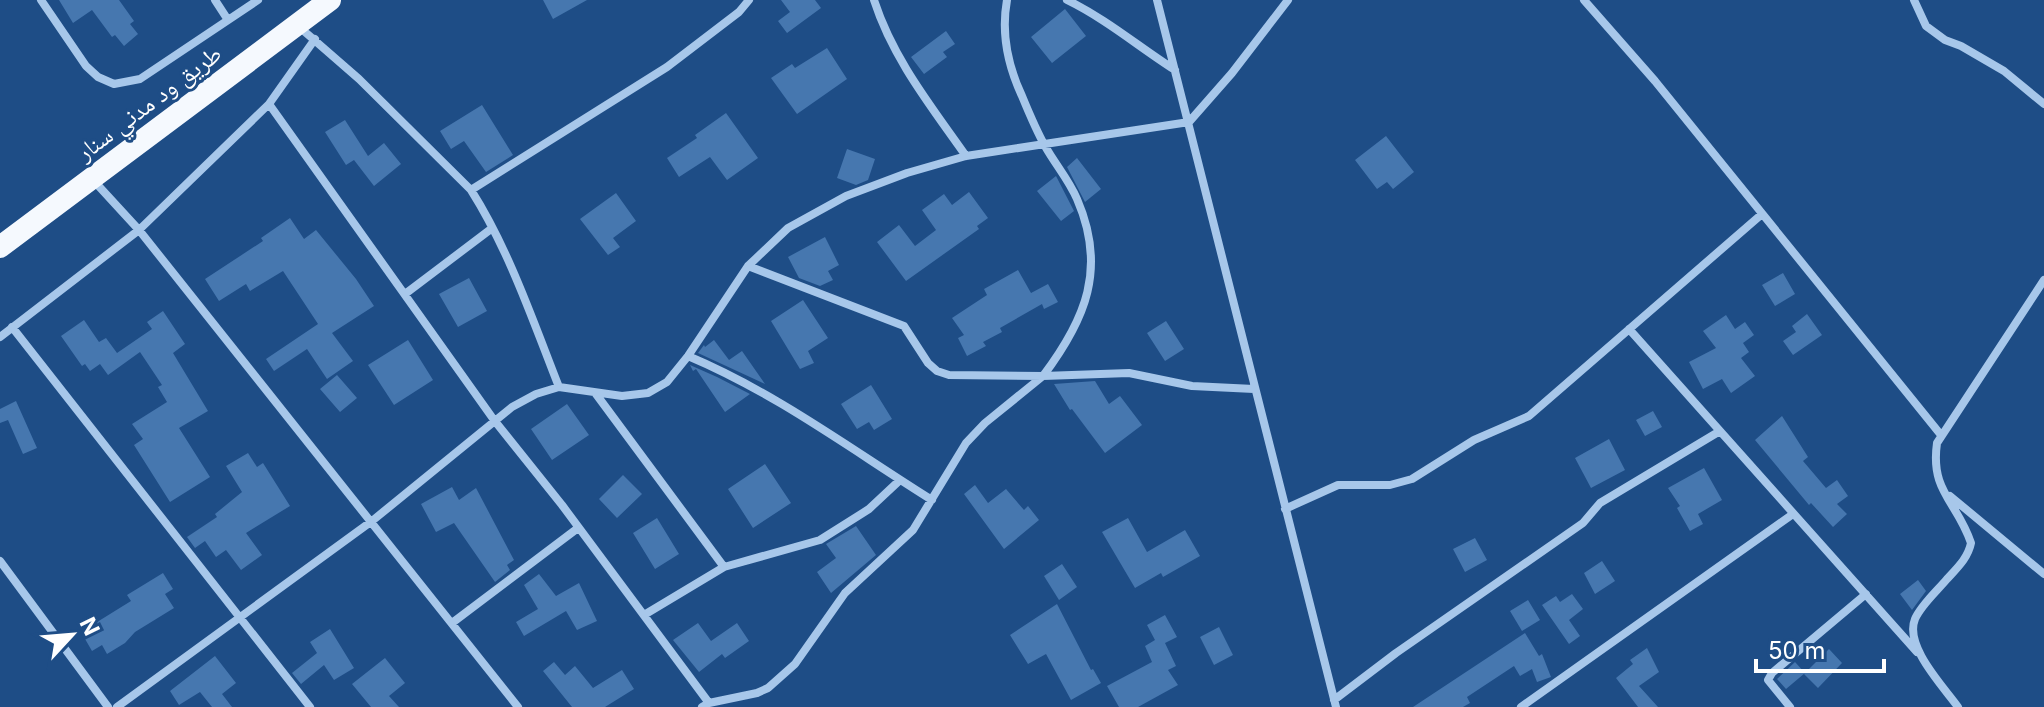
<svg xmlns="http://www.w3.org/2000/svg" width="2044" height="707" viewBox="0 0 2044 707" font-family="Inter,'Noto Naskh Arabic',sans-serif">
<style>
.building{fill:#4677af}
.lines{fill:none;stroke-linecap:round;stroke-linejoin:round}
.minor{stroke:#a7c7ea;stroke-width:8}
.trunk{stroke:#f5f9fe;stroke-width:22}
.labels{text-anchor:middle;stroke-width:6;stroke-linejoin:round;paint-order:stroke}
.street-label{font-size:24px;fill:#fff;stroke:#1e4d86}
</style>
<rect width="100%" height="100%" fill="#1e4d86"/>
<path class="building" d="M59 0H119L134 21 130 24 138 34 124 46 115 35 112 37 92 10 73 23Z
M543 0H587L553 19Z
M781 0H815L821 8 787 33 778 21 790 12Z
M1065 9 1086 36 1052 63 1031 37Z
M946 31 955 44 943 52 947 57 924 74 911 57Z
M827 48 847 79 797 114 771 78 792 64 795 68Z
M482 105 513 155 486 172 464 141 451 149 440 131Z
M726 113 758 158 727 180 710 157 679 177 667 158 697 138 695 135Z
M345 120 368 156 384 143 401 164 374 186 354 160 346 165 325 132Z
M1386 136 1414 172 1393 189 1387 182 1377 189 1355 160Z
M847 149 875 159 868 180 856 185 837 178Z
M1077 158 1101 189 1085 202 1067 167Z
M1056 176 1074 211 1061 221 1037 191Z
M969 192 988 218 977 226 979 229 906 281 877 242 899 225 915 246 936 230 922 210 944 194 952 205Z
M616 193 636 221 613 238 620 247 608 255 580 219Z
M290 218 304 239 316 230 356 279 374 306 332 333 353 361 327 379 307 349 274 371 266 359 318 324 283 271 250 291 246 284 219 301 205 279 263 241 261 238Z
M825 237 839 265 828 271 833 280 820 286 799 278 788 257Z
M1018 270 1031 293 1048 284 1058 302 1044 309 1042 304 1000 328 1002 332 983 342 986 346 967 356 958 338 964 335 952 318 987 295 984 289Z
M1783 273 1795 294 1775 306 1762 285Z
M469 278 487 311 458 327 439 294Z
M803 300 828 338 808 351 814 363 800 369 771 321Z
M163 311 185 344 173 353 208 411 179 428 210 477 170 502 134 445 143 439 132 424 167 402 158 387 162 385 140 352 108 375 100 364 90 371 85 364 82 366 61 336 84 320 99 342 106 338 117 353 152 329 147 322Z
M1807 314 1822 335 1793 355 1783 341 1796 332 1792 326Z
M1726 315 1735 329 1745 322 1754 335 1743 343 1749 352 1741 358 1755 376 1731 393 1722 379 1703 389 1689 362 1716 348 1703 331Z
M1166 321 1184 349 1165 361 1147 333Z
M408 340 433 380 394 405 368 365Z
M714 340 729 360 742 351 765 384 698 353 704 345 705 347Z
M690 365 717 377 750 394 725 412 696 369 693 371Z
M337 375 357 398 340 412 320 389Z
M1095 381 1109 404 1120 396 1142 425 1105 453 1072 409 1070 410 1054 384Z
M871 385 892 419 874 430 869 422 857 429 841 404Z
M16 401 37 448 23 454 8 420 0 423V409Z
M567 404 589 435 552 460 531 429Z
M1653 411 1662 427 1645 436 1636 420Z
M1782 416 1808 457 1803 461 1826 488 1837 480 1848 496 1837 504 1847 514 1833 527 1811 503 1809 505 1755 440Z
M1609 439 1625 470 1591 488 1575 458Z
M248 453 257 467 263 463 290 506 246 533 262 555 241 570 226 550 216 557 205 541 195 548 187 537 217 517 215 514 242 492 226 466Z
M765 464 791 503 753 528 728 489Z
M1704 468 1722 500 1698 514 1703 524 1690 531 1677 508 1680 506 1668 488Z
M623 475 642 494 617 518 599 499Z
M975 485 988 503 1006 489 1024 510 1028 506 1039 520 1004 549 964 494Z
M452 487 459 500 476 488 514 560 507 565 510 570 495 582 454 523 436 532 421 504Z
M657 518 679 554 655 569 633 533Z
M1128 518 1147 552 1185 530 1200 556 1163 577 1161 573 1135 588 1102 532Z
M856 526 876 555 831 593 817 572 836 558 826 544Z
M1475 538 1487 560 1465 572 1453 549Z
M1602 561 1615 581 1595 594 1584 573Z
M1062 564 1077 587 1059 600 1044 576Z
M163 573 173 589 165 594 174 608 135 632 125 643 107 654 102 645 92 651 81 632 131 601 127 595Z
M539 574 556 596 579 583 597 621 577 630 566 611 524 636 516 622 538 609 524 585Z
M1918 580 1926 591 1912 610 1900 594Z
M1572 594 1583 609 1569 620 1580 636 1569 644 1542 605 1556 596 1560 602Z
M1528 600 1540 620 1522 631 1510 611Z
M1057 604 1091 670 1093 669 1101 683 1071 700 1046 654 1028 664 1010 635Z
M1165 615 1177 637 1165 643 1176 666 1168 670 1178 685 1138 707H1119L1107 686 1152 662 1145 646 1155 640 1147 625Z
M698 623 711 641 737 623 749 641 725 658 722 654 699 672 673 640Z
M1219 627 1233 655 1214 665 1200 637Z
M330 629 354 668 334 680 324 665 301 684 292 673 317 653 310 642Z
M1525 633 1539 656 1542 654 1551 677 1537 682 1532 669 1520 676 1514 666 1467 697 1470 703 1463 707H1413Z
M1647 648 1659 672 1639 686 1658 707H1638L1616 678 1633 664 1630 660Z
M1829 649 1842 663 1818 688 1804 674Z
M215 656 236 683 222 694 232 707H212L200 692 179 705 170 691Z
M385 658 405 683 389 696 399 707H371L352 684Z
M554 662 565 675 575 666 593 688 622 670 634 689 605 707H572L543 671Z
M1795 662 1805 673 1786 689 1777 679Z"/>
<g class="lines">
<path class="minor" d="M41 0 86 66 98 77 114 84 140 79 258 0
M215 0 228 20
M874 0C893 59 931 106 966 156
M1067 0C1106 19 1139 47 1175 70
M1157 0 1336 707
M1584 0 1655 81 1941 435
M1914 0 1926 26 1945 40 1961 46 2004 71 2044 104
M297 25 359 79 471 190C509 250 533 321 559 387
M269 104 494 420 562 505 709 703
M94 181 139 230 518 707
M471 190 667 67 739 12 749 0
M748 266 904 326 928 363 937 371 949 375 1043 376C1086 319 1107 268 1077 199 1069 180 1055 164 1045 146 1036 130 1029 113 1022 96 1008 66 1001 33 1007 0
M405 294 491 229
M12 327 310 707
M1629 329 1917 652
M0 337 139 230 269 104 315 39
M688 356C776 393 852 450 932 500
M596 394 724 567
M1950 496 2044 574
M1285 509 1338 485H1390L1412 479 1474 440 1529 416 1762 214
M0 561 108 707
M644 615 724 567 820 540 869 509 900 480
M452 623 578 528
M1334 700 1396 653 1583 523 1600 503 1720 431
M117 707 372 521 512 407 536 394 559 387 622 396 648 393 667 382 688 356 748 266 788 228 846 196 907 173 966 156 1189 122 1232 73 1288 0
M702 707 709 703 757 693 768 688 795 664 845 593 913 530 966 443 985 423 1043 376 1129 373 1192 386 1254 389
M1521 707 1793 514
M1790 707 1768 680 1772 673 1866 594
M1958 707C1943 686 1904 646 1915 619 1921 605 1937 591 1947 579 1957 568 1968 558 1971 543 1957 501 1930 492 1937 443L2044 280"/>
<path class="trunk" d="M0 247 330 0"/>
</g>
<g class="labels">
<g class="street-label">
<text transform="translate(149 103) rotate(-37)" y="8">طريق ود مدني سنار</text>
</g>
</g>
<g transform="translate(72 635) rotate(64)" stroke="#1e4d86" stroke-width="6" paint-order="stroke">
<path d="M0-6L14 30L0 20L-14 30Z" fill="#ffffff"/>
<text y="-12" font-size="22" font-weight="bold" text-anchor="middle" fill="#ffffff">N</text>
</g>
<path d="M1756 659v12h128v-12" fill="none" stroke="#ffffff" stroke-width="4"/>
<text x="1768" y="659" font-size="24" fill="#ffffff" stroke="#1e4d86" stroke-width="6" paint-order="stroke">50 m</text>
</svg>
